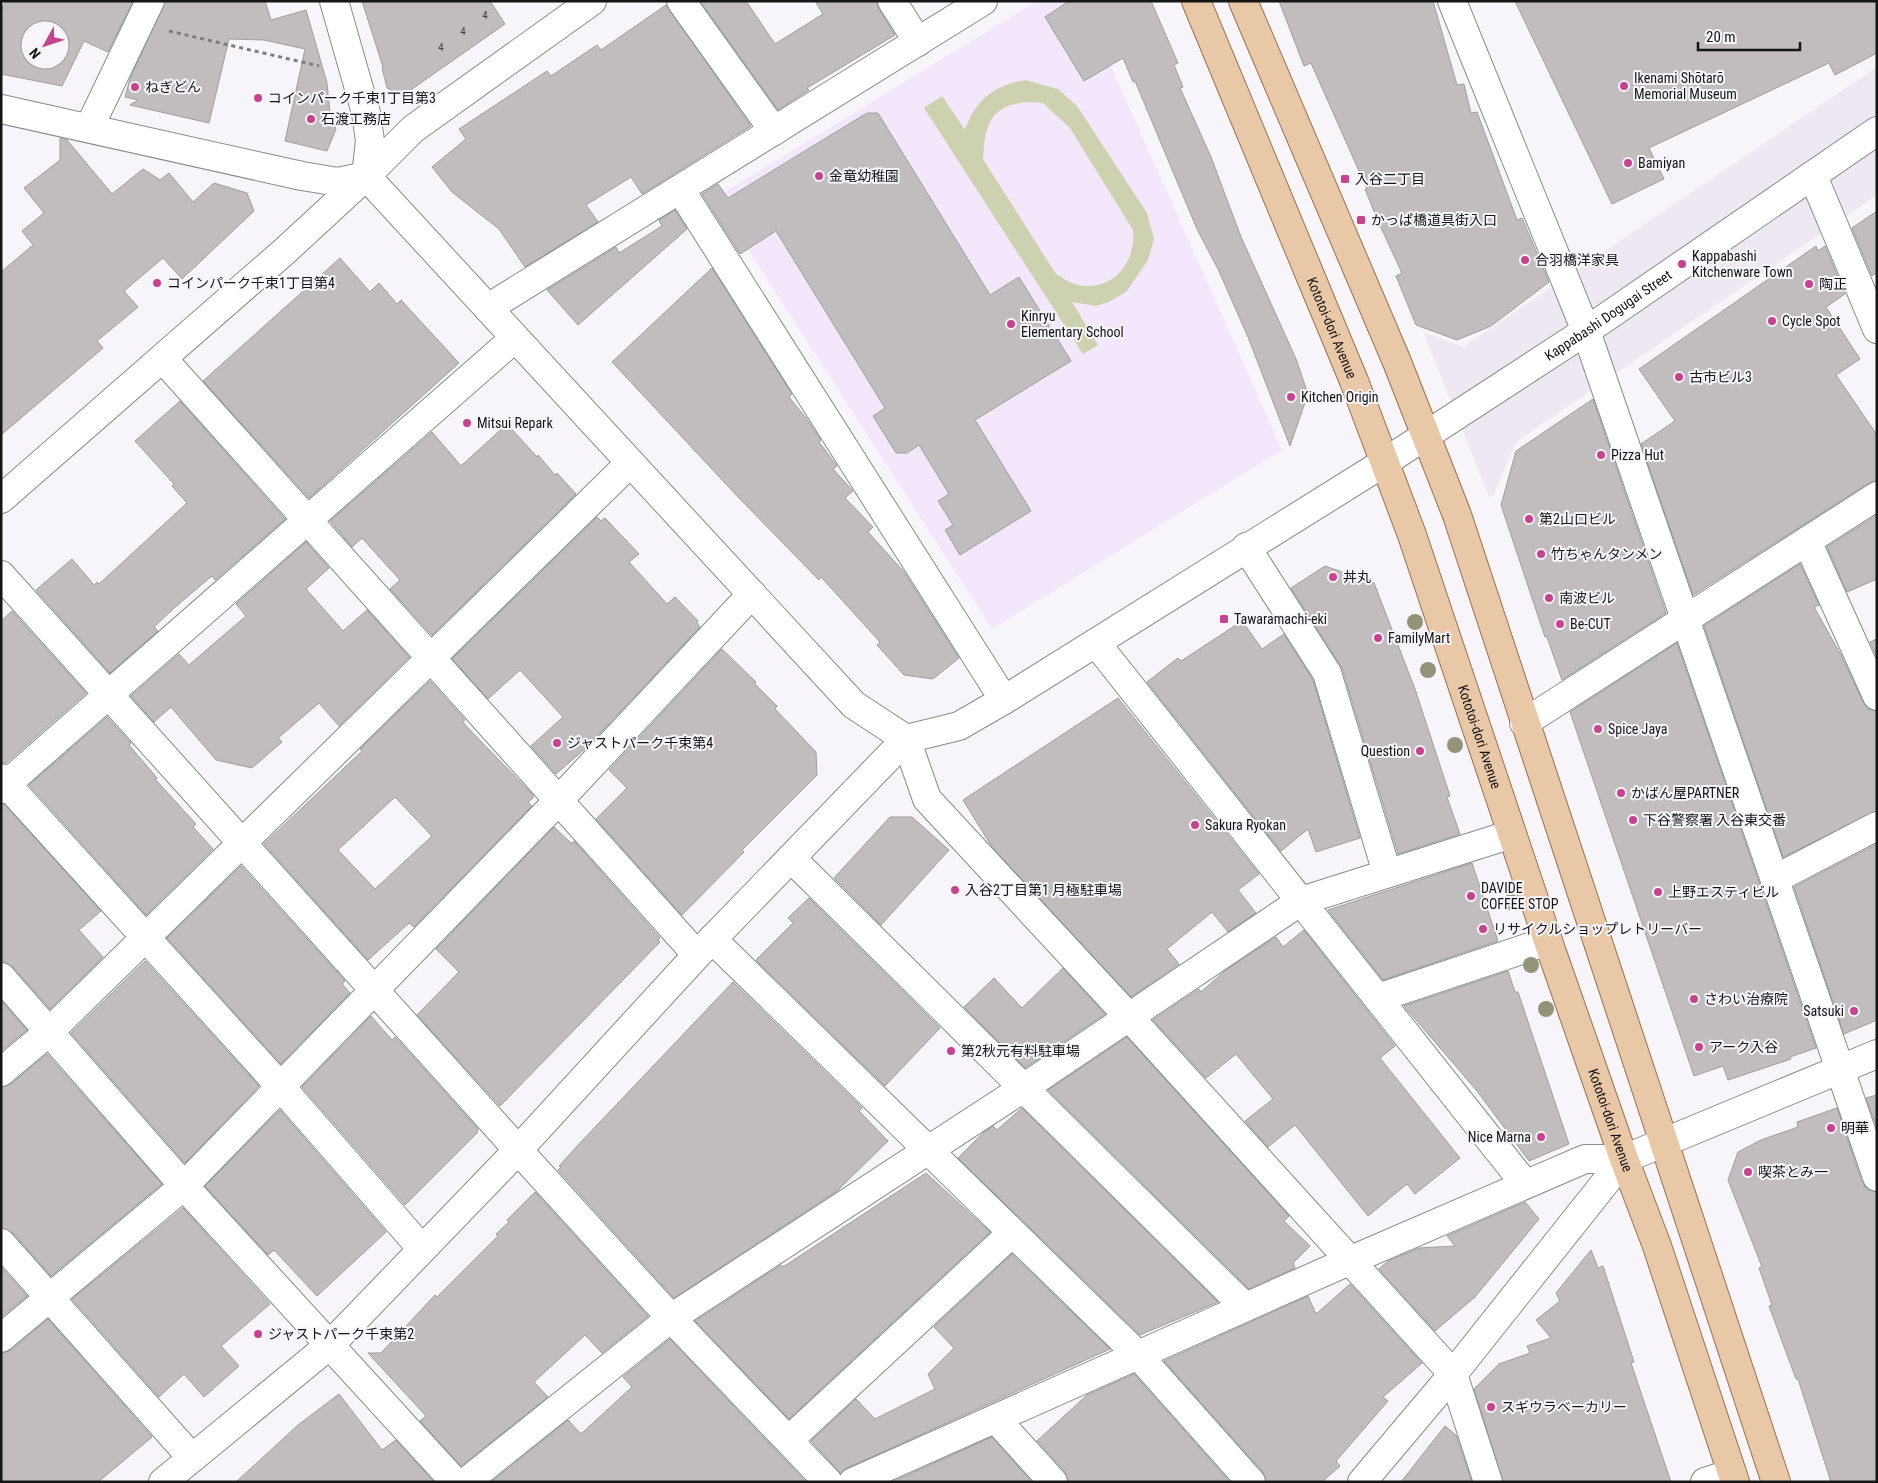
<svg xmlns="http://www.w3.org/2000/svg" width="1878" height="1483" viewBox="0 0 1878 1483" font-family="'Roboto Condensed','Noto Sans JP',sans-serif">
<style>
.built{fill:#eee8f2}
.education{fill:#f2e7fb}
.green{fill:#ced1af;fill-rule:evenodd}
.building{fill:#c1bdbf;stroke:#a19d9f;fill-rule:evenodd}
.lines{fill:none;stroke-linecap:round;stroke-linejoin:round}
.minor-casing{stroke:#8b8a8d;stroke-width:30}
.major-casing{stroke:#95714f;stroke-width:30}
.path{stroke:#7d7c7e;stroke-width:3;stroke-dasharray:4 4;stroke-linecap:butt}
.minor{stroke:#fff;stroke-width:28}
.major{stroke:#e9c8a8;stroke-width:28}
.tree{fill:#929379}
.poi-dot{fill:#c5448f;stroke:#f7f5f9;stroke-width:2}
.labels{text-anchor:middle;stroke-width:4;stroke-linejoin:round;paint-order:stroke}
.number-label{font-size:11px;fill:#413f40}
.poi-label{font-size:14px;fill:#161516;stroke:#f7f5f9;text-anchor:start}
.street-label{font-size:14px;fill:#161516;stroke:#f7f5f9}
</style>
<rect width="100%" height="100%" fill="#f7f5f9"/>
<path class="built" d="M1877 67V195L1516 442 1494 494 1489 497 1423 332 1463 347Z"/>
<path class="education" d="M1037 1H1082L1282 450 992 629 715 198Z"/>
<path class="green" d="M1025 80 1058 89 1077 106 1147 213 1154 239 1148 260 1126 292 1109 302 1096 306 1072 302 1098 345 1083 354 924 108 942 96 965 130C976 99 993 86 1025 80ZM1028 102 1043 103 1070 128 1133 230C1136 263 1113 292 1077 285 1070 283 1063 278 1056 274L983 159C985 125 990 105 1028 102Z"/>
<path class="building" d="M6 1H133L108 52 84 41 62 86 1 74V11ZM30 30H60V60H30Z
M165 1H265L271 20 306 10 327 83 330 113 336 129 327 151 285 141 305 49 264 40 229 39 209 123 130 105 138 100 125 97 130 79Z
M362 1H490L505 24 402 96 387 88 382 68 383 67Z
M700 1H746L775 44 823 14 815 1H876L879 9 895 35 807 88 809 90 778 110Z
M1069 1H1151L1178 63 1174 65 1183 87 1180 88 1211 157 1241 237 1296 359 1308 394 1290 446 1248 337 1218 269 1197 229 1135 81 1133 82 1123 58 1084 81 1045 17Z
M1279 1H1433L1457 85 1464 84 1471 113 1477 112 1517 220 1522 218 1549 282 1491 326 1457 340 1416 325 1396 276 1402 273 1377 219 1365 189H1367L1311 63 1304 66Z
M1515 1H1877V53L1835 75 1829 63 1649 148 1664 179 1612 204Z
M666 5 751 126 642 194 631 177 586 205 598 222 525 267 499 229 452 192 432 167 466 139 459 129 547 71 551 76 597 45 601 50Z
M867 113H878L990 295 1019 277 1071 361 975 420 1031 511 960 555 945 530 953 525 938 501 949 494 919 445 907 453H896L873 416 885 408 776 231 740 254 702 194 718 184 728 198Z
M60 138 67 140 112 194 143 169 160 180 169 173 193 202 214 183 247 193 254 211 182 279 163 258 124 291 138 307 97 341 103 348 1 435V272L33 245 22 231 44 213 24 188 60 160Z
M675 210 687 229 578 325 547 290 616 247 619 253 662 226 659 220Z
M1877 211V272L1872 276 1852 228Z
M1816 246 1818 251 1825 246 1845 294 1826 307 1860 359 1836 375 1877 435V480L1869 483 1693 595 1641 444 1675 421 1639 369Z
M340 258 370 292 379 283 397 304 401 300 459 363 309 498 203 381Z
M712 268 792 394 789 397 806 418 821 440 819 442 837 466 833 469 853 491 845 498 873 527 868 532 904 572 959 658 933 679 904 675 877 645 880 642 821 577 819 580 739 498 612 362Z
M1593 399 1666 613 1562 680 1547 637H1545L1501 505 1516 451Z
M180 401 285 519 215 580 212 576 207 580 173 609 154 627 158 631 110 673 36 590 72 559 94 585 97 582 99 584 187 503 172 486 174 484 135 441Z
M507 424 537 457 538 455 555 475 557 473 576 494 432 635 390 589 400 580 362 538 352 547 330 521 432 432 461 466Z
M1877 515V579L1847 592 1827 547Z
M597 517 601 521 605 518 639 554 629 562 667 604 675 597 698 621 697 623 700 627 586 748 556 774 531 746 563 717 520 670 488 699 452 659Z
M306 542 329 568 306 589 343 631 367 610 409 657 339 726 319 703 278 738 282 742 252 768 216 760 171 707 154 722 131 696 179 654 189 665 246 616 236 604Z
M1800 564 1819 605 1814 607 1841 655 1863 702 1868 709 1877 711V811L1783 857 1704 626Z
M1325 566 1374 583 1415 689 1450 796 1447 797 1460 834 1398 854 1342 668 1291 588Z
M12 611 86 693 6 763H1V621Z
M1242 621 1262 649 1284 634 1313 680 1360 838 1316 852 1308 829 1281 851 1147 682 1178 658 1181 661Z
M1877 639V657L1870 642Z
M1677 643 1816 1048 1790 1057 1791 1059 1728 1080 1723 1066 1694 1076 1570 712Z
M722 649 756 682 754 683 777 706 775 709 816 752 817 775 742 850 744 852 682 915 596 819 627 788 609 770Z
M430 681 465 720 463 722 469 729 533 795V798L528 802 532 806 414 927 409 923 368 960 264 844 362 751 360 749ZM395 797 432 836 375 889 338 850Z
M1118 698 1259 874 1238 890 1256 913 1228 932 1212 912 1167 949 1179 964 1131 997 992 847 963 800Z
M107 717 131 743 129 745 157 778 155 779 196 824 193 827 213 849 146 915 29 785Z
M1 804H4L101 911 79 930 103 957 50 1009 13 967 1 962Z
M890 817H912L949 850 881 925 834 878Z
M554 827 572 844 574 841 660 938 658 940 660 942 500 1106 417 1015 459 972 436 949Z
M1877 844V1020L1844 1034 1794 887Z
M1472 863 1498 941 1383 980 1328 910Z
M241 866 345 981 342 984 350 993 281 1064 167 938Z
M809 898 940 1028 885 1086 756 960 793 923 788 918Z
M1304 930 1395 1046 1380 1058 1460 1158 1415 1194 1407 1184 1368 1216 1295 1125 1268 1147 1245 1121 1273 1099 1236 1054 1206 1078 1153 1020 1199 989 1201 992 1227 969 1276 937 1283 947Z
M145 961 259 1086 185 1163 71 1033Z
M1063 968 1105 1014 1025 1068 964 1007 994 978 1022 1008Z
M1508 971 1515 992H1518L1569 1144 1529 1161 1477 1091 1404 1006Z
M733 982 862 1108 859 1111 888 1141 837 1191 674 1298 558 1170 561 1167 559 1166 579 1144Z
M1 1001 27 1030 1 1051Z
M371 1016 392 1040 395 1037 478 1129 477 1133 405 1205 302 1087Z
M1127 1037 1289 1216 1284 1221 1310 1246 1293 1263 1295 1268 1249 1289 1048 1090Z
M47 1054 162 1184 51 1276 13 1233 1 1228V1087L11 1084Z
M1877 1095V1128L1866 1098Z
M1022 1108 1218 1302 1140 1335 958 1158 984 1132 993 1126 997 1130Z
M1837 1108 1862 1182 1867 1189 1877 1192V1482H1831L1798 1379H1796L1769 1306 1772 1305 1759 1268 1762 1267 1728 1180 1738 1152 1761 1140 1798 1127 1797 1122Z
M280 1110 386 1232 317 1296 274 1250 268 1255 205 1186Z
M926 1173 990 1232 789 1419 695 1321 781 1265 783 1267Z
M535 1192 648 1316 602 1353 585 1335 534 1382 548 1397 461 1466 420 1421 426 1416 368 1353H381L435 1295 437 1297 498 1236 496 1234 509 1222 507 1220Z
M1525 1202 1539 1219 1475 1297 1435 1331 1379 1269 1388 1261 1419 1248 1455 1246 1447 1236Z
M183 1208 270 1304 221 1346 239 1366 204 1397 184 1374 159 1397 72 1299Z
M1591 1250 1598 1268 1603 1266 1634 1362 1631 1363 1671 1482H1503L1474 1389 1499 1364 1530 1353 1527 1346 1551 1338 1536 1320 1560 1301 1556 1293Z
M1012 1254 1110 1349 847 1468 840 1473 811 1441 856 1399 875 1419 935 1389 928 1374 954 1348 934 1327Z
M1 1267 27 1296 1 1317Z
M1350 1284 1422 1363 1383 1397 1388 1401 1336 1461 1340 1466 1322 1482H1266L1263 1472 1164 1361 1308 1296 1316 1314Z
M48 1319 152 1437 98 1482H1V1353L11 1350Z
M670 1339 806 1482H491L568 1420 581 1434 632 1387 623 1377Z
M1134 1374 1230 1482H1068L1065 1472 1037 1441 1087 1395Z
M339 1394 382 1450 396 1440 434 1482H236L298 1425Z
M1445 1426 1456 1435 1472 1482H1401Z
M992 1437 1032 1482H892Z"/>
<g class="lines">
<g class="minor-casing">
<g id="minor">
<path d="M334 1 366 113 370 141 366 176 854 705 906 739 927 799 1141 1030 1453 1374 1488 1482"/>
<path d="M681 1 774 131"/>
<path d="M892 1 918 42"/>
<path d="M1452 1 1586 331 1877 1177"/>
<path d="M1 109 302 176 338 182 366 176"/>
<path d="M89 128 150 1"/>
<path d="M1813 176 1877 329"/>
<path d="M680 189 1004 700"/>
<path d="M488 308 983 1"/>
<path d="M163 359 697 955"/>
<path d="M1 499 286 250 366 176 413 129 592 1"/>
<path d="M1807 541 1877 696"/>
<path d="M1246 547 1327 673 1387 873"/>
<path d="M1 575 518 1150 671 1318 828 1482"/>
<path d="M1096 643 1525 1184"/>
<path d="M1524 723 1877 496"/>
<path d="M1 778 280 1086 422 1249"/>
<path d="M1 789 515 338"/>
<path d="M791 858 1245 1307"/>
<path d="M1775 879 1877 826"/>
<path d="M712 939 1138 1355 1251 1482"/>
<path d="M1 977 184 1186 455 1482"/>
<path d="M1378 998 1548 941"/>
<path d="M1 1072 50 1031 630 463"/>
<path d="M1 1243 192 1458"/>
<path d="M1 1338 184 1186 558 801 752 594"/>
<path d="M996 1419 1053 1482"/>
<path d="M789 1440 1012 1233"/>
<path id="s1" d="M163 1482 331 1344 518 1150 697 955 906 739 959 726 1004 700 1385 462 1586 331 1877 131"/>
<path d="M466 1482 671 1318 1025 1087 1301 901 1512 834"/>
<path d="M853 1482 1349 1261 1585 1159H1624L1877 1054"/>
<path d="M1362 1482 1453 1374 1624 1159"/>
<path d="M1705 1482 1732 1473"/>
</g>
</g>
<g class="major-casing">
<g id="major">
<path id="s2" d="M1196 1 1354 381 1412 535 1548 941 1624 1159 1657 1246 1735 1482"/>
<path d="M1243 1 1397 362 1457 515 1776 1482"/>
</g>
</g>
<path class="path" d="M169 31 319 66"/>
<use href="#minor" class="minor"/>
<use href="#major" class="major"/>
</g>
<g class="tree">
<circle cx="1415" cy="622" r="8"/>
<circle cx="1428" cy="670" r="8"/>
<circle cx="1455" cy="745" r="8"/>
<circle cx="1511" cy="902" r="8"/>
<circle cx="1531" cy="965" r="8"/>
<circle cx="1546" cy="1009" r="8"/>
</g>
<g class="poi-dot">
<circle cx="1624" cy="86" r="5"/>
<circle cx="135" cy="87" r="5"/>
<circle cx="258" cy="98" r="5"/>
<circle cx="311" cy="119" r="5"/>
<circle cx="1628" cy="163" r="5"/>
<circle cx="819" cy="176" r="5"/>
<rect x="1340" y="174" width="10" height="10" rx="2.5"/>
<rect x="1356" y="215" width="10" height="10" rx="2.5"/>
<circle cx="1525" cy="260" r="5"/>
<circle cx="1682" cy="264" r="5"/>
<circle cx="157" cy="283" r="5"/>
<circle cx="1809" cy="284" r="5"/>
<circle cx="1772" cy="321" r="5"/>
<circle cx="1011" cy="324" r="5"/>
<circle cx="1679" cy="377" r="5"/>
<circle cx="1291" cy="397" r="5"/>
<circle cx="467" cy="423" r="5"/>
<circle cx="1601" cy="455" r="5"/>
<circle cx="1529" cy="519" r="5"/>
<circle cx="1541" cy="554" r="5"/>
<circle cx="1333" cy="577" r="5"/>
<circle cx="1549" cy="598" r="5"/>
<rect x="1219" y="614" width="10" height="10" rx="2.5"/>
<circle cx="1560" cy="624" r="5"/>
<circle cx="1378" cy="638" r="5"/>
<circle cx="1598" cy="729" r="5"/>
<circle cx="557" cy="743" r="5"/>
<circle cx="1420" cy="751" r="5"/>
<circle cx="1621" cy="793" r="5"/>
<circle cx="1633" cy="820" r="5"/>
<circle cx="1195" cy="825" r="5"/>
<circle cx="955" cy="890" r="5"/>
<circle cx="1658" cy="892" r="5"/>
<circle cx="1471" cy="896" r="5"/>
<circle cx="1483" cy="929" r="5"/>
<circle cx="1694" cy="999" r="5"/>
<circle cx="1854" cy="1011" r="5"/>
<circle cx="1699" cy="1047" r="5"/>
<circle cx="951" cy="1051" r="5"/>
<circle cx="1831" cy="1128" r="5"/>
<circle cx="1541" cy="1137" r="5"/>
<circle cx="1748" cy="1172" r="5"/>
<circle cx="258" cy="1334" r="5"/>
<circle cx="1491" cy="1407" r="5"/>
</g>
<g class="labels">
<g class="number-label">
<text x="485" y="19">4</text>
<text x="463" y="35">4</text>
<text x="441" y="51">4</text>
</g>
<g class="poi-label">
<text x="1634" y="83">Ikenami Shōtarō<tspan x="1634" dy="16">Memorial Museum</tspan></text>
<text x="145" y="92">ねぎどん</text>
<text x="268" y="103">コインパーク千束1丁目第3</text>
<text x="321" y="124">石渡工務店</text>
<text x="1638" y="168">Bamiyan</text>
<text x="829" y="181">金竜幼稚園</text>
<text x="1355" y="184">入谷二丁目</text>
<text x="1371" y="225">かっぱ橋道具街入口</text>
<text x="1692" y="261">Kappabashi<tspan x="1692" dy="16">Kitchenware Town</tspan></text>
<text x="1535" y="265">合羽橋洋家具</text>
<text x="167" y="288">コインパーク千束1丁目第4</text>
<text x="1819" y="289">陶正</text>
<text x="1021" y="321">Kinryu<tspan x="1021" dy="16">Elementary School</tspan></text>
<text x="1782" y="326">Cycle Spot</text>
<text x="1689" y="382">古市ビル3</text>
<text x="1301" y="402">Kitchen Origin</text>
<text x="477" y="428">Mitsui Repark</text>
<text x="1611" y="460">Pizza Hut</text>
<text x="1539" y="524">第2山口ビル</text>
<text x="1551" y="559">竹ちゃんタンメン</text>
<text x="1343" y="582">丼丸</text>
<text x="1559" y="603">南波ビル</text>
<text x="1234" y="624">Tawaramachi-eki</text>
<text x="1570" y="629">Be-CUT</text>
<text x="1388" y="643">FamilyMart</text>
<text x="1608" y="734">Spice Jaya</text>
<text x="567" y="748">ジャストパーク千束第4</text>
<text x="1410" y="756" text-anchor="end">Question</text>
<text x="1631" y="798">かばん屋PARTNER</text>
<text x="1643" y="825">下谷警察署 入谷東交番</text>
<text x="1205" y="830">Sakura Ryokan</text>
<text x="1481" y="893">DAVIDE<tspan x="1481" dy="16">COFFEE STOP</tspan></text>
<text x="965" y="895">入谷2丁目第1 月極駐車場</text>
<text x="1668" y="897">上野エスティビル</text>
<text x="1493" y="934">リサイクルショップレトリーバー</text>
<text x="1704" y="1004">さわい治療院</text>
<text x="1844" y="1016" text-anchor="end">Satsuki</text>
<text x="1709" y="1052">アーク入谷</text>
<text x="961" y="1056">第2秋元有料駐車場</text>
<text x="1841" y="1133">明華</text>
<text x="1531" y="1142" text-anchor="end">Nice Marna</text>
<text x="1758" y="1177">喫茶とみ一</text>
<text x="268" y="1339">ジャストパーク千束第2</text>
<text x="1501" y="1412">スギウラベーカリー</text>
</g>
<g class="street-label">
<text dy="5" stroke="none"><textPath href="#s1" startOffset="1875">Kappabashi Dogugai Street</textPath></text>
<text dy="5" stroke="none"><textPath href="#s2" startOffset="354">Kototoi-dori Avenue</textPath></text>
<text dy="5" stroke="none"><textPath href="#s2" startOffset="789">Kototoi-dori Avenue</textPath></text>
<text dy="5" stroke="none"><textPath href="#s2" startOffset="1194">Kototoi-dori Avenue</textPath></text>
</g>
</g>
<rect width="1878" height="1483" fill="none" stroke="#161516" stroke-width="5"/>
<g transform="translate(45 45) rotate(230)"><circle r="24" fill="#f7f5f9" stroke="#9d9b9e"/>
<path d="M0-4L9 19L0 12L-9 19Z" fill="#c5448f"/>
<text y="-8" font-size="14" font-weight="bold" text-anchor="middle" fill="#161516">N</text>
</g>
<path d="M1698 42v8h102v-8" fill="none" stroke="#161516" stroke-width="2.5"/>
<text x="1706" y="42" font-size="15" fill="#161516" stroke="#f7f5f9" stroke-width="4" paint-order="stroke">20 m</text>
</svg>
